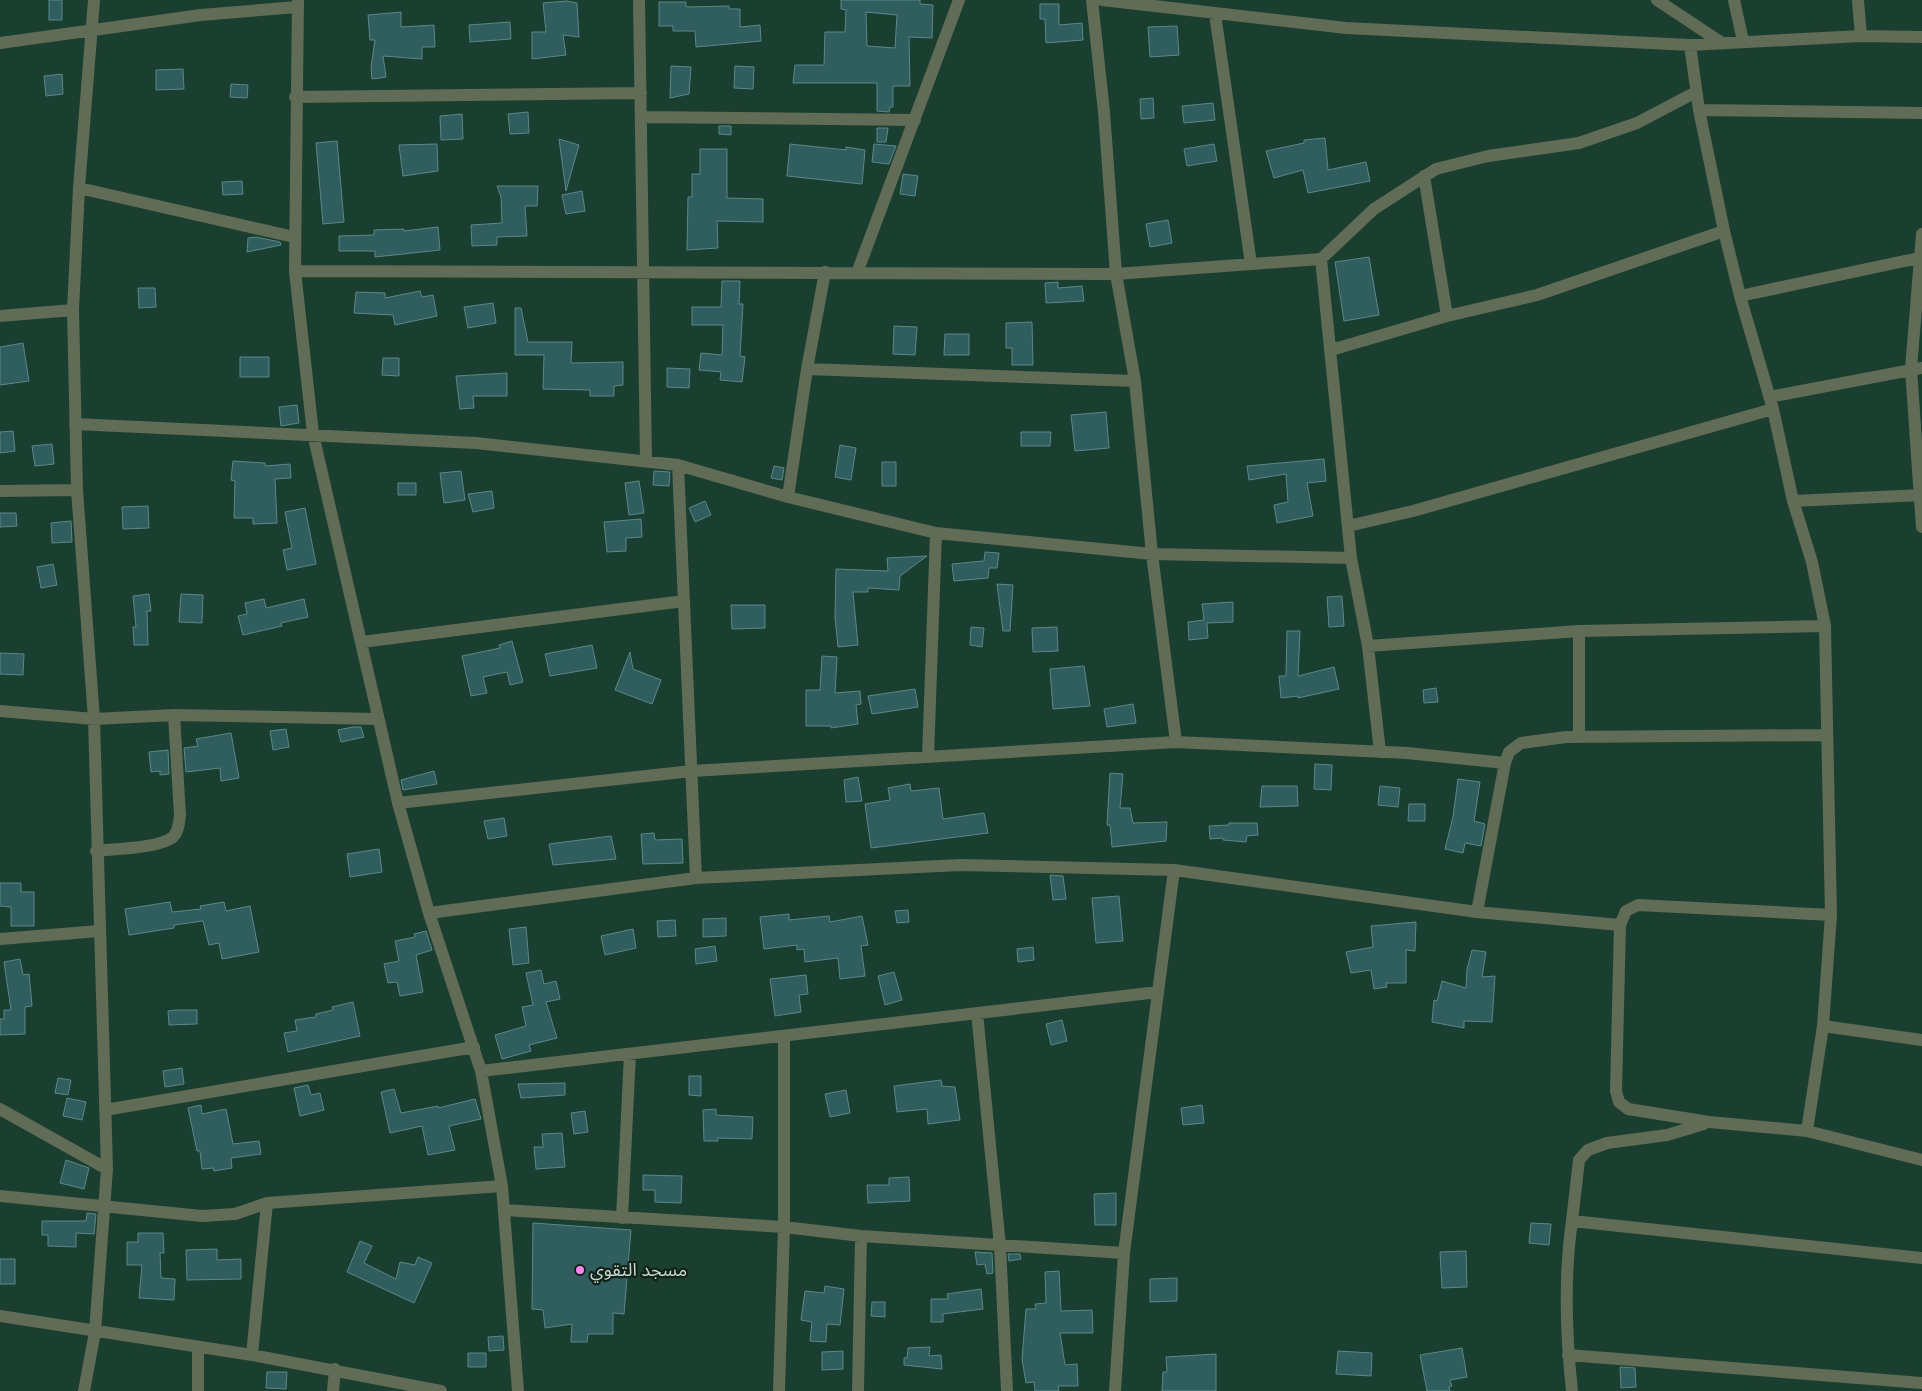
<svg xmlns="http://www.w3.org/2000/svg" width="1922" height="1391" viewBox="0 0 1922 1391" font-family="'Nunito Sans','Noto Sans Arabic',sans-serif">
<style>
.building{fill:#305d5e;stroke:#5b8889;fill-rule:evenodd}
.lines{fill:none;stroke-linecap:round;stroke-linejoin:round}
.minor{stroke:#606c56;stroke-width:12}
.poi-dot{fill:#fa87e7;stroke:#12211a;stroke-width:2}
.labels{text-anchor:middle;stroke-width:4.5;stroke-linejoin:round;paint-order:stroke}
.poi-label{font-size:18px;fill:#c6d9d0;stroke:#12211a;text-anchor:start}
</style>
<rect width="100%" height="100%" fill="#1a3e2f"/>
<path class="building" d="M49 0H62V20H49Z
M841 0H920V4L933 5 932 38 909 37 910 86H893V107H890L889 112 877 111V83H793L795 65H824L825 32H845L846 10 841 9ZM866 12 897 15 895 48 867 46Z
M567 1 577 3 579 37 563 35 566 55 532 59V32H546L543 3Z
M659 2H686V7L729 6V9H740V27L760 25 761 41 696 47 695 31H673V26H659Z
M1040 4H1059V25L1082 23 1083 40 1046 43 1045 19H1040Z
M401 12V27L434 25 435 47H422V59L383 56 386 77 372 79 371 67 375 40H370L368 15Z
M510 22 511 39 470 42 469 25Z
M1177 26 1179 55 1150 57 1148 27Z
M671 66 691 67 689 94 670 98Z
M735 66 754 67 753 89 734 88Z
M183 69 184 89 156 90V70Z
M62 74 63 94 46 96 44 76Z
M231 84 248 85 247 98 230 97Z
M1153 98 1154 118 1141 119 1140 99Z
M1213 103 1215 120 1184 123 1182 106Z
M528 112 529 133 510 134 508 114Z
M462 114 463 139 441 140 440 116Z
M719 126H731V135L719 134Z
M877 128H888L886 142H877Z
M1325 138 1328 170 1366 162 1370 181 1308 193 1303 170 1274 178 1266 151 1304 143V140Z
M559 139 579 145 566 191Z
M337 141 344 222 323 224 316 143Z
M437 144 438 171 403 176 399 145Z
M790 144 846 150V147L865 150 862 184 787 176Z
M874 144 896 146 889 164 872 162Z
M1214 144 1217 161 1187 166 1184 149Z
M700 149H727V198L763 199V222L717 221 718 248 687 250 688 197H692V174H700Z
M903 174 918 176 915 196 900 194Z
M242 181 243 194 223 195 222 182Z
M497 186H538L537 206H525L527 236 497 237V245L472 246 471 225 502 223 501 197Z
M582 191 585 211 566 214 562 195Z
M1168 220 1172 243 1150 247 1146 224Z
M438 227 440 250 375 257V251H339V236L374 235V230L404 229V231Z
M256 237 280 242 281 245 247 252 248 238Z
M1369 257 1379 315 1344 321 1335 262Z
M722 281H740L739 304H743L740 356 745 357 742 382 720 380 721 372 699 370 701 353 722 355 723 325H692V307H721Z
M1058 282V288L1082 286 1084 301 1046 303 1045 283Z
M138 288H155L156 307 139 308Z
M420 291 422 297 433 295 437 316 395 325 393 315 354 313 356 292 385 293V298Z
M493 303 496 323 468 328 464 307Z
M515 308H521L528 342H572L571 363 623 362V385L614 386V396H590V390L543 389 544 355H515Z
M1032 322 1033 365H1012V348H1006V323Z
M894 326 917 327 915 355 893 354Z
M945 334H969V355H944Z
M23 343 29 381 0 385V347Z
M240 357H269V377H240Z
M383 358H399V376L382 375Z
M667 368 690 369 689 388 667 387Z
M507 373V396H473L474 408 460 409 456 376Z
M297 405 299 423 281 426 279 407Z
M1106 412 1109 448 1075 451 1071 415Z
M13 431 15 451 0 453V432Z
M1021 432H1051L1050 446H1021Z
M52 444 54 464 35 466 32 446Z
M840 445 856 448 851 480 835 477Z
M1324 459 1326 481 1307 483 1313 516 1277 523 1274 505 1288 502 1286 474 1249 480 1247 466Z
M233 461 265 463V466L290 464 291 478 275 479 277 523 253 524V518H234L235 481 231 480Z
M882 462H896V486H882Z
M774 466 784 468 782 480 771 478Z
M461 471 465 500 444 503 440 473Z
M654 471 670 472 669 486 653 485Z
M639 481 644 513 629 515 625 483Z
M398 483H416V495H398Z
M492 491 494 508 473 512 468 494Z
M705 501 711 515 695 522 689 508Z
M148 506 149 528 123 529 122 507Z
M305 508 316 564 287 570 283 550 292 548 285 512Z
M0 513H16L17 526 0 527Z
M641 519 642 537 626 538V551L607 552 604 522Z
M71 521 72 542 52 543 51 523Z
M985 552 999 553 997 568H989L988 578 954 581 952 564 984 561Z
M927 556 900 576 899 590 868 588V592H853L858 645 838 647 835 617 836 569 888 571 887 558Z
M53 564 57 585 41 588 37 567Z
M997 584 1013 585 1010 631H1003Z
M149 594 151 611H147L148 645H134L133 627H136L133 596Z
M181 594 203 595 202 623 179 622Z
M1342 596 1344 626 1329 627 1327 597Z
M264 599 266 608 304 599 308 617 281 623 282 626 243 635 238 616 247 614 245 603Z
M1233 602V622L1207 623 1208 638 1189 640 1188 622 1204 620 1202 604Z
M731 605H765V628L732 629Z
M971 627 984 628 982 647 970 645Z
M1057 627 1058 651 1033 652 1032 628Z
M1287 631H1300L1298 676 1334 667 1339 689 1298 698V696L1281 698 1279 676H1286Z
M512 641 523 682 510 685 507 672 483 677 487 693 471 696 462 656 500 648 499 645Z
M592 645 597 668 550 676 545 654Z
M630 652 633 669 661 680 652 704 615 690Z
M0 653 24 654 23 675 0 674Z
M822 656 837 657 835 693 860 691 861 704 856 705 858 724 831 728V726H806V690H820Z
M1084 666 1090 706 1053 709 1050 669Z
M1436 688 1438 702 1424 703 1423 690Z
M915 689 918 707 872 714 868 696Z
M1133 704 1136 723 1107 727 1104 709Z
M353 727H361L364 737 341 742 338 730Z
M286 729 289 747 273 750 270 731Z
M231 733 239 778 221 781 220 768 186 772 184 748 198 746 196 739Z
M168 750 169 774 160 775V771L151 772 149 752Z
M1315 764 1332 765 1331 790 1314 789Z
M434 771 437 784 403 790 401 780Z
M1110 773 1123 774 1120 808H1130L1133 823 1167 822 1166 841 1112 847 1110 825H1107Z
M858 777 862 801 846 802 844 780Z
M1458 779 1480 782 1474 821 1485 824 1481 846 1465 843 1463 853 1445 849 1453 817Z
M910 784 911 791 939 788 943 819 984 813 988 833 871 848 865 804 890 800 888 788Z
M1297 786 1298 806 1260 807 1262 786Z
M1380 786 1400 788 1398 807 1378 805Z
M1409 804H1425V821H1408Z
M504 818 507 836 488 839 484 821Z
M1229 823H1257L1258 835 1247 836 1246 842 1223 840V838L1210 839 1209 826 1229 825Z
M654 833 655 840 682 839 683 863 643 864 641 834Z
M611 836 616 859 553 865 549 844Z
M379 849 382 872 350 877 347 854Z
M1050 875 1063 876 1066 899 1053 900Z
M0 883H21V892H34V926H11V907L0 906Z
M1119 896 1123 941 1096 943 1092 898Z
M170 902 172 912 201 909 200 906 224 902 226 911 250 906 259 952 222 959 219 943 209 945 203 921 174 925V928L129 935 125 909Z
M908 910 909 922 897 923 895 911Z
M789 914V920L829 916 830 922 862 916 868 945 861 946 865 976 840 979 838 958 805 962 804 949 797 950V945L764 949 760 917Z
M726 918V936L703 937V919Z
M675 920 676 936 658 937 657 921Z
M1416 922 1415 951 1406 950V983H1386L1387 987 1374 989 1371 970 1351 973 1346 952 1373 947 1371 926Z
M526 927 529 963 513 965 509 929Z
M633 929 636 948 605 955 601 936Z
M426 931 432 950 416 955 423 992 400 996 397 982 388 983 384 964 399 961 395 941 415 937 414 934Z
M715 946 717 961 696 964 695 949Z
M1033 947 1034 960 1018 962 1017 949Z
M1472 950 1486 952 1482 977 1495 976 1492 1022 1464 1021V1028L1432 1022 1434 1000 1437 1001 1442 981 1466 988 1467 969Z
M20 959 23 975 29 974 32 1006 25 1007V1034L0 1035V1019H4V1010H11L4 962Z
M541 970 544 984 556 981 560 999 546 1002 557 1038 529 1045 531 1051 502 1059 495 1035 526 1026 522 1007 533 1005 526 973Z
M894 972 902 1000 885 1005 878 976Z
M806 975 808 994 799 995 801 1012 775 1016 770 979Z
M353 1002 360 1036 288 1052 284 1033 297 1031 295 1020 316 1017V1014L333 1010 332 1007Z
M176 1010H197V1024L169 1025 168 1011Z
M1062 1020 1067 1041 1051 1045 1046 1024Z
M182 1068 184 1084 165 1087 163 1071Z
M689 1076H701V1096L689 1095Z
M58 1078 71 1080 68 1095 55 1093Z
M941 1080 942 1086 955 1087 960 1120 928 1124 927 1109 897 1112 894 1086Z
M565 1083V1095L521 1098 518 1084Z
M308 1085 311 1095 320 1093 324 1110 300 1116 294 1088Z
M394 1089 401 1113 438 1106V1108L475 1099 481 1119 449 1126 455 1150 428 1155 422 1126 390 1133 381 1092Z
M846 1090 850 1113 830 1117 825 1094Z
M67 1098 86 1102 82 1120 63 1116Z
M201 1105 202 1114 226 1109 233 1144 259 1141 261 1154 231 1158 232 1168 214 1171 213 1168 202 1169 200 1151H197L188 1108Z
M1202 1105 1204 1123 1183 1125 1181 1108Z
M716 1109V1115L753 1117 752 1139 717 1138 718 1141H704L703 1110Z
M585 1111 588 1132 574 1134 571 1113Z
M562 1133 565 1167 536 1169 534 1147H543L542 1134Z
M66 1160 89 1168 84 1189 60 1183Z
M643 1175 682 1176 681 1203 655 1202V1190H643Z
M909 1177 910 1201 868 1203 867 1185H889V1178Z
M1116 1193V1225H1095L1094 1194Z
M87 1213 96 1214 94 1234 76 1233V1247L48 1246V1235H42V1221H86Z
M533 1223 631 1230 624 1314 613 1313V1334H588L587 1342H571L572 1324 545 1328 543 1310 532 1309Z
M1531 1223 1551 1224 1549 1245 1529 1243Z
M138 1233H163L164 1253H160L161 1278 175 1279 174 1300 139 1298 142 1265H127V1242H138Z
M360 1241 372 1246 364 1263 396 1279 400 1262 415 1265 418 1257 432 1263 414 1303 347 1272Z
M217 1249V1260L241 1259V1279L187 1280 186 1250Z
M1466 1251 1467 1287 1442 1288 1440 1252Z
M975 1252 992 1253 993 1273 987 1274 985 1264 977 1265Z
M1008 1254H1020L1021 1259 1009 1261Z
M0 1259H15V1284H0Z
M1059 1271 1061 1311 1092 1310 1093 1333H1060L1065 1365 1077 1364 1078 1386H1058L1059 1391H1035L1034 1382 1026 1383 1022 1359 1026 1309H1036L1035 1304 1046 1303 1045 1272Z
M1177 1278V1301L1150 1302V1279Z
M825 1286 844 1289 840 1325 827 1324 826 1342 810 1341 812 1322 801 1320 805 1291 824 1293Z
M981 1289 983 1309 943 1314V1322H931V1299H948L947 1294Z
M872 1302H885V1317L871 1316Z
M503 1336 504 1350 489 1351 488 1337Z
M930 1347 929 1356 941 1355 942 1369 904 1365V1358H907L908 1348Z
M1462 1348 1467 1377 1450 1380 1452 1386 1449 1387 1450 1391H1427L1420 1355Z
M843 1351V1369L822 1370V1352Z
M1338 1351 1372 1353 1371 1376 1336 1374Z
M468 1353H486V1367H468Z
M1216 1354V1391H1162L1163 1372H1167L1166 1357Z
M1620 1367 1635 1368 1636 1387 1621 1388Z
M267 1372H287L286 1389 266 1388Z"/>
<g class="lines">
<path class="minor" d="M298 0 295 271 313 434 398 803 429 913 481 1071 502 1186 518 1391
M639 0 646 461
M1092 0 1104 112 1116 274 1135 381 1152 554 1176 742
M1102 0 1346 28 1690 45 1861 36 1922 37
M1657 0 1722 43
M1734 0 1743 41
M1858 0 1861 36
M1215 14 1251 264
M0 43 201 15 297 7
M1690 45 1699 110 1724 231 1740 296 1773 409 1793 501 1812 562 1825 626 1831 915 1823 1026 1807 1131 1922 1160
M295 97 641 93
M1699 110 1922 113
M641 117 915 120
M1424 176 1447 316
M79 188 294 237
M1922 234 1911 369 1922 527
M1321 259 1351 558 1368 646 1380 752
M295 271 1116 274 1321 259 1374 209 1436 169 1488 156 1579 143 1637 123 1696 92
M857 273 959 0
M1740 296 1919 258
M0 316 73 310
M1331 350 1447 316 1537 295 1724 231
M807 369 1135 381
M1769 397 1922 368
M75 424 476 443 678 465 788 497 936 533 1152 554 1351 558
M678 465 696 878
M0 491 77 490
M788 497 807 369 825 272
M1793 501 1922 495
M1348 526 1413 511 1773 409
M1579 631V737
M362 642 684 601
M1368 646 1579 631 1825 626
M0 711 94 719 174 715 377 719
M928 757 936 533
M398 803 692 771 1176 742 1407 753 1505 763 1509 752 1521 743 1566 737 1827 735
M96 851C114 849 160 848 173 837 179 831 179 822 180 815L174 715
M1477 912 1505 763
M429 913 696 878 960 865 1174 870 1477 912 1620 925 1616 1091 1619 1102 1628 1109 1709 1122 1807 1131
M1620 925 1626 911 1638 905 1831 915
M0 939 99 931
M977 1013 1000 1246 1007 1391
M1823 1026 1922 1040
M481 1071 1158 992
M0 1109 107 1169
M105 1110 474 1047
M0 1196 202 1216 235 1214 267 1203 502 1186
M504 1210 784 1227 861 1236 1124 1253
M622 1218 630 1054
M1572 1221 1579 1160 1588 1150 1607 1143 1667 1135 1704 1124
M0 1316 252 1355 441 1391
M252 1355 267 1203
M1568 1355 1922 1383
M84 1391 95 1332 107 1169 94 719 77 490 73 310 79 188 94 0
M198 1391V1348
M333 1391 335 1369
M779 1391 784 1227V1036
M858 1391 861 1236
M1115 1391 1124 1253 1174 870
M1572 1391C1566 1336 1564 1276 1572 1221L1922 1258"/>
</g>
<circle class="poi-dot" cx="580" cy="1270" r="5"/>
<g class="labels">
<g class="poi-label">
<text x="590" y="1276">مسجد التقوي</text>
</g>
</g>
</svg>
